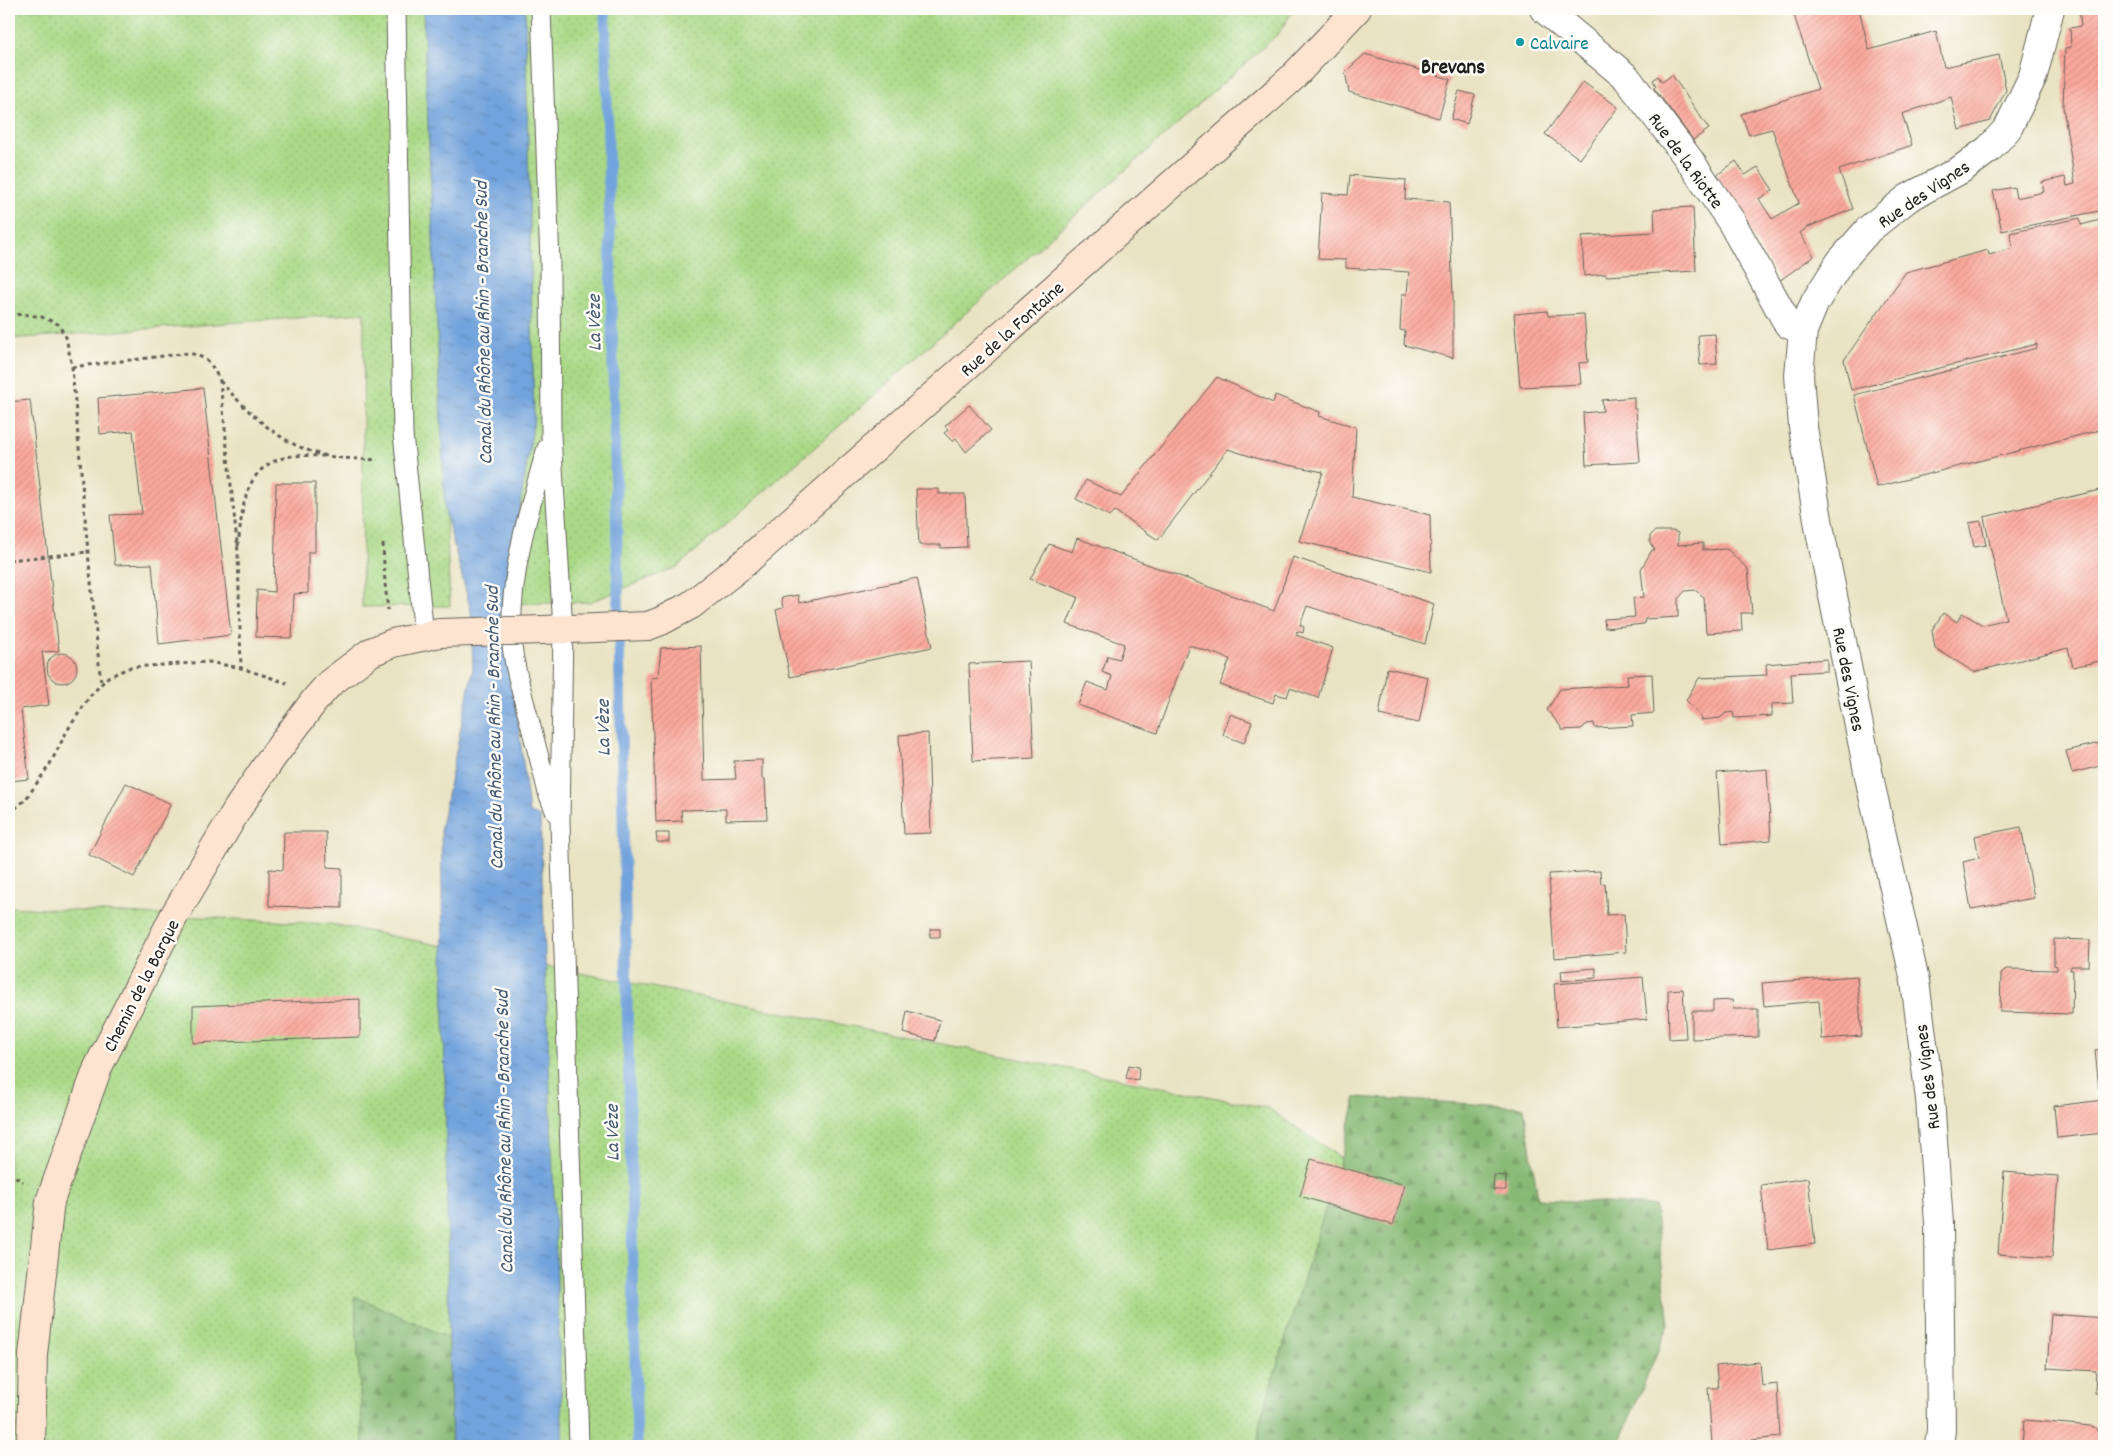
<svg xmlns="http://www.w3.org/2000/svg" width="2113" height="1455" viewBox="0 0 2113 1455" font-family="Dekko,sans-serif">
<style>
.grass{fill:url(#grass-dots);stroke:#637a52}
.forest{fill:url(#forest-firs);stroke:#526a48}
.water{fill:url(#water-ripples);stroke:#47607c}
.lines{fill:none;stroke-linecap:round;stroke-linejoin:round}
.stream{stroke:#72a3dc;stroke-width:11}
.building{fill:url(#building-hatch)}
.lane-casing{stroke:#646256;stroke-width:21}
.street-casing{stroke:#646256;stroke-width:30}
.secondary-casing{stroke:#646256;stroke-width:30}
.path{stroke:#646256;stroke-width:3;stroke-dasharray:4 4;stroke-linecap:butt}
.lane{stroke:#fff;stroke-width:19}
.street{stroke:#fff;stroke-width:28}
.secondary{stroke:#fde4d1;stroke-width:28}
.secondary-bridge-casing{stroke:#646256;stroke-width:30;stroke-linecap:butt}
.secondary-bridge{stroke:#fde4d1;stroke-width:28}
.culture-dot{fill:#0f9aa8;stroke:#fdfcf7;stroke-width:2}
.labels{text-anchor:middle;stroke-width:5;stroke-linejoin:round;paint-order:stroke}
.culture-label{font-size:19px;fill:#0d838f;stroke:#fdfcf7;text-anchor:start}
.street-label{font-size:19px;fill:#1c1c1c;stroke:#fdfcf7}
.water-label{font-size:20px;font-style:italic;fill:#435972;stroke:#fdfcf7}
.quarter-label{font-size:21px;font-weight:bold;fill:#1c1c1c;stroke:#fdfcf7}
</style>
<defs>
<pattern id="grass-dots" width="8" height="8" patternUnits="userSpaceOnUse" patternTransform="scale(1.25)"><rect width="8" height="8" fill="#aad987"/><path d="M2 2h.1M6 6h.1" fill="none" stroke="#92ba74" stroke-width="1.8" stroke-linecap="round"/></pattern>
<pattern id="forest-firs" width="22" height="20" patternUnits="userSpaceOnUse" patternTransform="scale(1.25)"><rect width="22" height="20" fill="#87b974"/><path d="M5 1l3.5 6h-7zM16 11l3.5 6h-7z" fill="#749e64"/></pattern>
<pattern id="water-ripples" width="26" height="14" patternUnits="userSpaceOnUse" patternTransform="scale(1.25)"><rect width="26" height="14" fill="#72a3dc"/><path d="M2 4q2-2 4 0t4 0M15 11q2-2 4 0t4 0" fill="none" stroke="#5d84b2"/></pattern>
<pattern id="building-hatch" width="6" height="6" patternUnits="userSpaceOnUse" patternTransform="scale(1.25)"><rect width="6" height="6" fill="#fba89c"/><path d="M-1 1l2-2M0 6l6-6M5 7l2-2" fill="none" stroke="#d79086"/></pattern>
</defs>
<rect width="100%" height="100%" fill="#fdfcf7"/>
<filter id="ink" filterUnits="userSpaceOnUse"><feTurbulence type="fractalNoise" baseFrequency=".02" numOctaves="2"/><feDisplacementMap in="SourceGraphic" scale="10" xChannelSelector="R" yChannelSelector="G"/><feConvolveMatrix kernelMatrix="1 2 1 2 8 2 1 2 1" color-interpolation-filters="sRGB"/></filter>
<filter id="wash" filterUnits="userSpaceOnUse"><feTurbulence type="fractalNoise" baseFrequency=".0096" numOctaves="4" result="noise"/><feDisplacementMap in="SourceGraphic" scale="20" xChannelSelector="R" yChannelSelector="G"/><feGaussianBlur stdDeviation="1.12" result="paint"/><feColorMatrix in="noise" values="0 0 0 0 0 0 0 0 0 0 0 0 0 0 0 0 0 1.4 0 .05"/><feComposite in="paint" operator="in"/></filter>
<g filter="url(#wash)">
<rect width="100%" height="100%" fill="#e9e3c3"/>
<path class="grass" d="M9 9H423L450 606 362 607 364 313 9 339Z
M525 9H1294L1278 34 844 422 677 567 590 602 504 604 534 418Z
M9 907 331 924 1268 1108 1341 1158 1260 1422 1258 1446H452L449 1338 355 1297 363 1446H9Z"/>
<path class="forest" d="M1356 1097 1524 1107 1538 1199 1655 1206 1669 1324 1618 1446H1258L1260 1422 1341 1158Z
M355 1296 449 1338 452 1446H363Z"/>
<path class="water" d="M423 9H525L534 418 504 604 529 812 540 817 563 1446H452L449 1338 441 826 473 668 471 611 445 511Z"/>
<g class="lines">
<path class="stream" d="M605 9 637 1446"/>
</g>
<g id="blocks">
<path class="building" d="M1792 9H1859L1869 50 1936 31 1944 67 1999 55 2006 90 1990 121 1959 130 1951 97 1902 114 1912 145 1839 170 1853 209 1808 227 1800 233 1814 256 1779 281 1717 175 1736 161 1745 175 1758 167 1773 190 1759 199 1772 219 1799 203 1772 129 1749 135 1741 114 1818 89Z
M2079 9H2102L2104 22V210L2002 231 1993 191 2014 187 2016 198 2044 192 2042 182 2065 177 2067 186 2075 184 2063 107 2065 48 2071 47 2070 28 2081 26Z
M1365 54 1450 79 1439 118 1349 92 1345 72Z
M1672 75 1709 129 1693 140 1654 88 1656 86 1653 80 1658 76 1662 82Z
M1583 82 1618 107 1580 159 1545 134Z
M1459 91 1475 95 1467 124 1451 119Z
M1350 175 1406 180 1405 199 1449 202 1453 297V358L1404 345 1405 331 1400 330 1402 294H1407L1409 272 1346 268V260L1318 259 1322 193 1348 195Z
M1693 207 1696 271 1606 276V274L1584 276 1582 236 1655 232 1654 209Z
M2080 218 2081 225 2104 219V429L1877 487 1854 395 2037 348V344L1851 390 1844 360 1906 272 1988 250 1989 255 2013 248 2010 233Z
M1547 311 1548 316 1584 314 1588 362 1579 363 1581 384 1520 387 1514 314Z
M1715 334 1717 364 1700 365 1698 335Z
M1217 377 1273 403 1275 395 1320 412 1319 416 1356 427 1352 497 1430 515 1431 572 1299 541 1323 472 1259 459 1228 449 1158 540 1115 511 1110 516 1076 499 1086 480 1121 497Z
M203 388 231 635 159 644 152 564 115 565 110 515 142 514 133 431 100 434 98 398Z
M1634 397V409H1636L1640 462 1586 465 1583 413 1603 411 1602 400Z
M30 400 59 651 42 652 49 705 21 709 29 779 9 781V402Z
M969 405 991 430 966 452 956 438 953 442 944 433 948 430 945 426Z
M276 483H315V552H308V593L294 594 292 638 256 637 257 590 274 592Z
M916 489H939V494H965L967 547 941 548V545H919Z
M2104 489V660L2073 667 2068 648 1974 672 1935 648 1932 630 1943 613 1957 622 1962 613 1983 625 2006 619 1984 517Z
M1981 521 1986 545 1974 547 1969 523Z
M1655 531H1673L1678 533V545L1703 543V550L1727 549 1748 569 1752 613H1741L1742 631 1706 633 1704 597 1695 590 1685 591 1678 599V617L1645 619 1644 624 1605 628 1604 619 1635 617 1633 598 1644 597 1641 569 1652 550H1655L1650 543V536Z
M1077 538 1274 611 1293 557 1434 604 1425 644 1307 606 1300 625 1304 627 1303 633 1297 631 1296 635 1333 648 1318 698 1290 688 1287 697 1276 694 1273 703 1220 685 1230 659 1189 645 1157 733 1078 705 1087 682 1108 690 1112 676 1102 672 1108 656 1119 659 1124 644 1067 624 1078 597 1030 579 1049 544 1072 552Z
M917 578 932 647 790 677 776 610 783 608 781 598 798 595 799 603Z
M701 646 704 780 736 779 734 761 762 760V779H765L767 819 726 820V809L681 810 682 821 656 822 651 678 658 677 661 648Z
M47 668a15 15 0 1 1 30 0a15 15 0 1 1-30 0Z
M1827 659V671L1791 673 1793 703 1772 704V716L1734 718 1733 712 1726 713 1720 718 1701 720V717L1686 700 1699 678 1767 675 1766 664Z
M1029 661 1034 758 973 761 969 664Z
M1387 668 1428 677 1419 723 1379 715Z
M1652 674 1654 713 1632 715 1633 726 1595 728 1594 723 1587 724 1581 729 1562 730V728L1547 710 1560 689 1628 685 1627 675Z
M1230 714 1252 722 1244 743 1223 735Z
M928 733 931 833 904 834 899 735Z
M2104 742V765L2072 773 2066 751Z
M1767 769 1771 840 1722 844 1717 773Z
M126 783 171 804 134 877 89 855Z
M2021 827 2034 898 1971 909 1963 862 1979 858 1975 836Z
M284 832H326L327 867 342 868V908L269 906V869L283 870Z
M656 833H669V842H657Z
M1600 871 1601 884 1605 883 1607 915 1624 914 1626 952 1554 958 1549 874Z
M930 929H940V937H930Z
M2054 939 2090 940 2089 966H2071L2070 970H2073L2072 1014 2000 1012 2001 973 2006 969 2057 970V966L2054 965Z
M1596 968V978L1562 981 1561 971Z
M1857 976 1862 1036 1822 1039 1819 1001 1764 1006 1762 983Z
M1643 977 1647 1019 1557 1027 1554 984Z
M1683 989 1686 1038 1669 1039 1668 990Z
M360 999V1037L193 1043V1006Z
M1732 1000 1733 1009H1758V1037L1692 1039V1011H1713V1001Z
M907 1011 940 1020 935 1041 903 1033Z
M2104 1049V1089H2099L2095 1050Z
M1129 1065 1139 1067 1138 1080 1126 1078Z
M2104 1100V1133L2057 1138 2054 1106Z
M1311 1159 1405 1185 1393 1225 1300 1196Z
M2004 1172 2058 1176 2052 1258 1998 1254Z
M1494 1175 1506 1176V1190H1493Z
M1808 1178 1815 1244 1768 1250 1761 1185Z
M2051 1314 2104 1318V1394L2095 1393 2096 1371 2047 1368Z
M1760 1362 1762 1386 1777 1384 1780 1437 1712 1444 1708 1388H1718L1716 1366Z
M2024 1420 2091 1426 2104 1435V1446H2022Z"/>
</g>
</g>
<g filter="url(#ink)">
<use href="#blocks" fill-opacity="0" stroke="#646256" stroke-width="1"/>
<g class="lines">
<g class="lane-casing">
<path id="lane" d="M396 9 403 434 424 635
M541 9 550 265 551 435 563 629 560 821 579 1446
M547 448C528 511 508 579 512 645 514 666 520 685 525 705 533 734 541 764 548 793L556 813"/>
</g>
<g class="street-casing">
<path id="street" d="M1544 9 1626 77 1688 158 1731 221 1788 324 1803 331
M1939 1446 1941 1430 1939 1223 1930 1099 1915 981 1872 791 1819 526 1803 427 1799 375 1803 331 1815 302 1840 262 1869 229 1908 198 1960 170 1989 149 2008 128 2033 76 2050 9"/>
</g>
<g class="secondary-casing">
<path id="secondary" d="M543 630 648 626 661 621 691 605 743 564 1292 78 1357 9
M31 1446 33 1355 50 1201 98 1067 174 916 238 808 271 759 315 700 330 683 371 652 393 643 440 633"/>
</g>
<path class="path" d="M9 316 22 314 42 317 58 324 66 337 72 367 88 552 101 684
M72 367 189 353C208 358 211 363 220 381L238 552 241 668
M220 381C250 414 282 447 328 456 344 459 361 459 378 460
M383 544 385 584 388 610
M238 546C243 506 243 463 293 456 304 455 314 456 325 456
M9 560 88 552
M9 814 26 799 50 764 67 731 90 696 108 677 131 667 209 662 241 668 287 683
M9 1172 23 1182"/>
<use href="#lane" class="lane"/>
<use href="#street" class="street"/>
<use href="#secondary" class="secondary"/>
<g class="secondary-bridge-casing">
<path id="secondary-bridge" d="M440 633 543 630"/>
</g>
<use href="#secondary-bridge" class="secondary-bridge"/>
</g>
</g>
<circle class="culture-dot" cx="1520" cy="42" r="5"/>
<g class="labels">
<g class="culture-label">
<text x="1530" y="49">Calvaire</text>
</g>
<g class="street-label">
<text transform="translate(1687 160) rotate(54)" y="7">Rue de la Riotte</text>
<text transform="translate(1923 193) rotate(-34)" y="7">Rue des Vignes</text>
<text transform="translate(1011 328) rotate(-42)" y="7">Rue de la Fontaine</text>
<text transform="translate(1850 679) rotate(79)" y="7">Rue des Vignes</text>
<text transform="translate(140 985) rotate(-63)" y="7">Chemin de la Barque</text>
<text transform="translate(1926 1077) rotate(-97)" y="7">Rue des Vignes</text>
</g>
<g class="water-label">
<text transform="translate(482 323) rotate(-91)" y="7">Canal du Rhône au Rhin - Branche Sud</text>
<text transform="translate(593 323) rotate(-91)" y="7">La Vèze</text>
<text transform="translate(493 728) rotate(-91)" y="7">Canal du Rhône au Rhin - Branche Sud</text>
<text transform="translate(602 728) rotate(-91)" y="7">La Vèze</text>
<text transform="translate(503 1132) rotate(-91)" y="7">Canal du Rhône au Rhin - Branche Sud</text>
<text transform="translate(611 1133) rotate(-91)" y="7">La Vèze</text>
</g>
<g class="quarter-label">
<text x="1453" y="73">Brevans</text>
</g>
</g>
<rect width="2113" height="1455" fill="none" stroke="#fdfcf7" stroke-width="30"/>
</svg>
